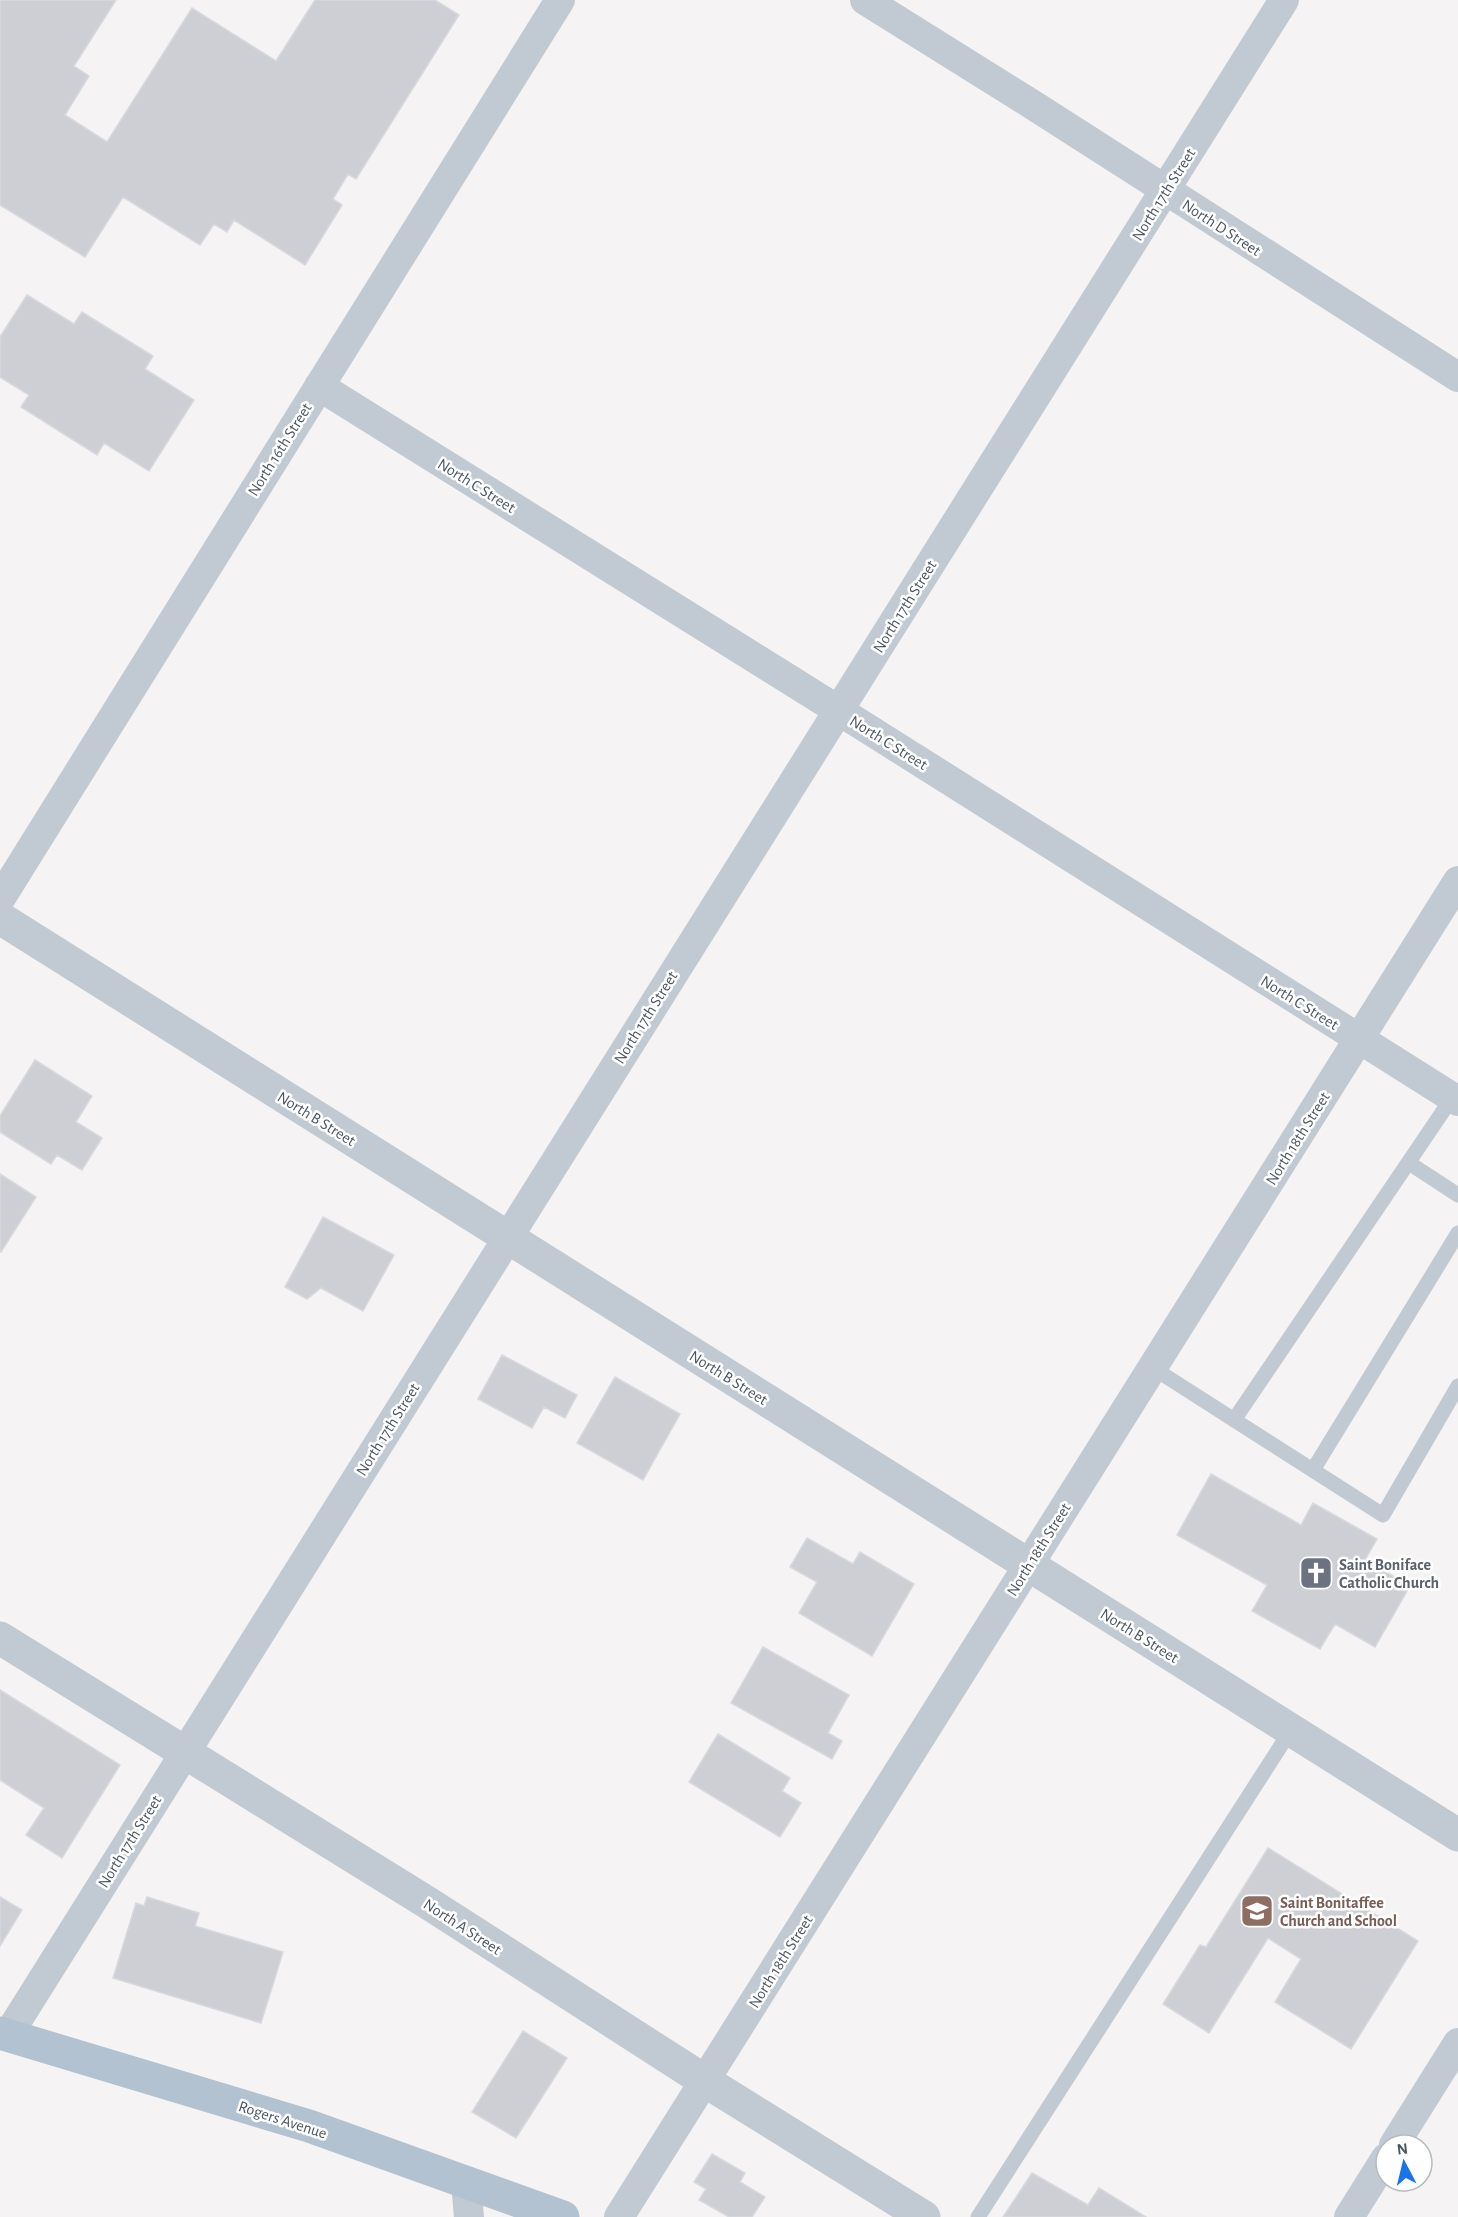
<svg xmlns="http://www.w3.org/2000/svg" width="1458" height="2217" viewBox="0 0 1458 2217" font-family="'Alegreya Sans',sans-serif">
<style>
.building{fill:#cdcfd5;stroke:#d7d9de;stroke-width:1.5}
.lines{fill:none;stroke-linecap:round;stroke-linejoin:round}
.service{stroke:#c1cad2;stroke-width:15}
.minor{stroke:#c1cad2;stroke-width:30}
.tertiary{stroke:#c1cad2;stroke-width:33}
.primary{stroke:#b3c2d1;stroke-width:33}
.labels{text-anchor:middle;stroke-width:5;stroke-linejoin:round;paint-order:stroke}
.street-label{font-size:16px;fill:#4a5661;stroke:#fff}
.worship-label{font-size:16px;font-weight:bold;fill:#5b616d;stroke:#fff;text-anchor:start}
.education-label{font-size:16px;font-weight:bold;fill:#785e54;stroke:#fff;text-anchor:start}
</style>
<rect width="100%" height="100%" fill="#f5f3f3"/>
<path class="building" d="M0 0H116L74 66 89 76 65 115 107 142 192 8 276 61 315 0H435L459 15 356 179 348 174 333 199 342 205 305 265 234 220 227 232 214 224 200 245 123 197 85 257 0 205Z
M27 295 74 324 82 312 153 356 145 369 194 400 149 471 104 443 97 455 21 407 29 395 0 377V337Z
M35 1060 92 1096 76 1122 102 1138 82 1170 57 1155 51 1164 0 1132V1116Z
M0 1174 36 1197 1 1252H0Z
M323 1217 394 1255 363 1311 321 1288 307 1299 285 1287Z
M502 1355 577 1395 565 1418 544 1407 532 1428 478 1399Z
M615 1377 680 1414 643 1480 577 1443Z
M1211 1474 1301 1525 1313 1503 1377 1539 1365 1560 1410 1586 1375 1647 1335 1624 1320 1649 1252 1611 1267 1585 1177 1535Z
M807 1538 853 1564 860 1552 914 1584 872 1656 799 1613 817 1582 790 1567Z
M763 1647 849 1695 828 1733 842 1741 832 1759 731 1703Z
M0 1690 120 1765 62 1858 26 1835 44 1808 0 1780Z
M718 1734 790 1778 782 1791 801 1803 780 1837 689 1782Z
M1268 1848 1418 1941 1351 2049 1275 2002 1301 1959 1268 1938 1209 2033 1163 2004 1200 1945 1206 1947Z
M0 1897 22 1910 0 1946Z
M147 1897 199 1913 195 1926 283 1952 261 2023 113 1978 136 1903 144 1906Z
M523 2031 567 2058 516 2138 472 2112Z
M712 2154 745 2173 740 2182 765 2197 752 2217H729L699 2200 706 2189 694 2182Z
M1032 2173 1088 2205 1099 2188 1146 2217H1003Z"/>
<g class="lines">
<path class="service" d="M1409 1163 1458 1195
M1153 1368 1383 1515 1458 1386
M1234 1420 1452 1098
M1313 1470 1458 1233
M978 2217 1291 1730"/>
<path class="minor" d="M865 0 1033 105 1458 377
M319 386 838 710 1458 1101
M0 899 560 0
M8 2035 1284 0
M1394 2145 1458 2043
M466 2183 469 2217
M619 2217 1458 881
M1349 2217 1386 2158"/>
<path class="tertiary" d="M0 918 1458 1835
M0 1638 428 1903 705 2081 924 2217"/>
<path class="primary" d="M0 2033 309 2126 563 2217"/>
</g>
<defs>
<g id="church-square" transform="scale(1.725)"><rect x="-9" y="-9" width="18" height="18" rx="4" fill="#6b7280" stroke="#fff"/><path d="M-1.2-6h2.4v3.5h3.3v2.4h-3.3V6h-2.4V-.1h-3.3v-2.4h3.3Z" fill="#fff"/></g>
<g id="school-square" transform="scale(1.725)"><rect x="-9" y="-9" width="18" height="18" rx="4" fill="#8d6e63" stroke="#fff"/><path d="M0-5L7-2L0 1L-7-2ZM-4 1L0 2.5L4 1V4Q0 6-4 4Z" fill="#fff"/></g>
</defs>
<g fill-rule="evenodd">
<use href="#church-square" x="1316" y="1573"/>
<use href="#school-square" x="1257" y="1911"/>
</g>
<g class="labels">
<g class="street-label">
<text transform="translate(1163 194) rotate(-58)" y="6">North 17th Street</text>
<text transform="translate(1222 227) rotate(33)" y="6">North D Street</text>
<text transform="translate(279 449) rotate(-58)" y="6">North 16th Street</text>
<text transform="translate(477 485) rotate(32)" y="6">North C Street</text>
<text transform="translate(904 606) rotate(-58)" y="6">North 17th Street</text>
<text transform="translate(889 742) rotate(32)" y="6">North C Street</text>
<text transform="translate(1300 1002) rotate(32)" y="6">North C Street</text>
<text transform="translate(645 1017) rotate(-58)" y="6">North 17th Street</text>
<text transform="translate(317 1118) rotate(32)" y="6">North B Street</text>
<text transform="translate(1297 1138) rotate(-58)" y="6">North 18th Street</text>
<text transform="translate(729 1377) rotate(32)" y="6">North B Street</text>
<text transform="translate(387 1429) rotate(-58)" y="6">North 17th Street</text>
<text transform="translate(1038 1549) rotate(-58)" y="6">North 18th Street</text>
<text transform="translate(1140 1635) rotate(32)" y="6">North B Street</text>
<text transform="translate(129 1841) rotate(-58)" y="6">North 17th Street</text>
<text transform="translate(463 1926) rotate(33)" y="6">North A Street</text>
<text transform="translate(780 1961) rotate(-58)" y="6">North 18th Street</text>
<text transform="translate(283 2119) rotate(18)" y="6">Rogers Avenue</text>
</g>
<g class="worship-label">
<text x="1339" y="1570">Saint Boniface<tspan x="1339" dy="18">Catholic Church</tspan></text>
</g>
<g class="education-label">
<text x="1280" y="1908">Saint Bonitaffee<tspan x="1280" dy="18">Church and School</tspan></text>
</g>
</g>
<g transform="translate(1404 2163) rotate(353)"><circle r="28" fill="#ffffff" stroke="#b7bbc0" stroke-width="1.5"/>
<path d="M0-4.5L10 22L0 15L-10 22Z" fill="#1a73e8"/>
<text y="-9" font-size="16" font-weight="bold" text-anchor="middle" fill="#4a5661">N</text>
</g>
</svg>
